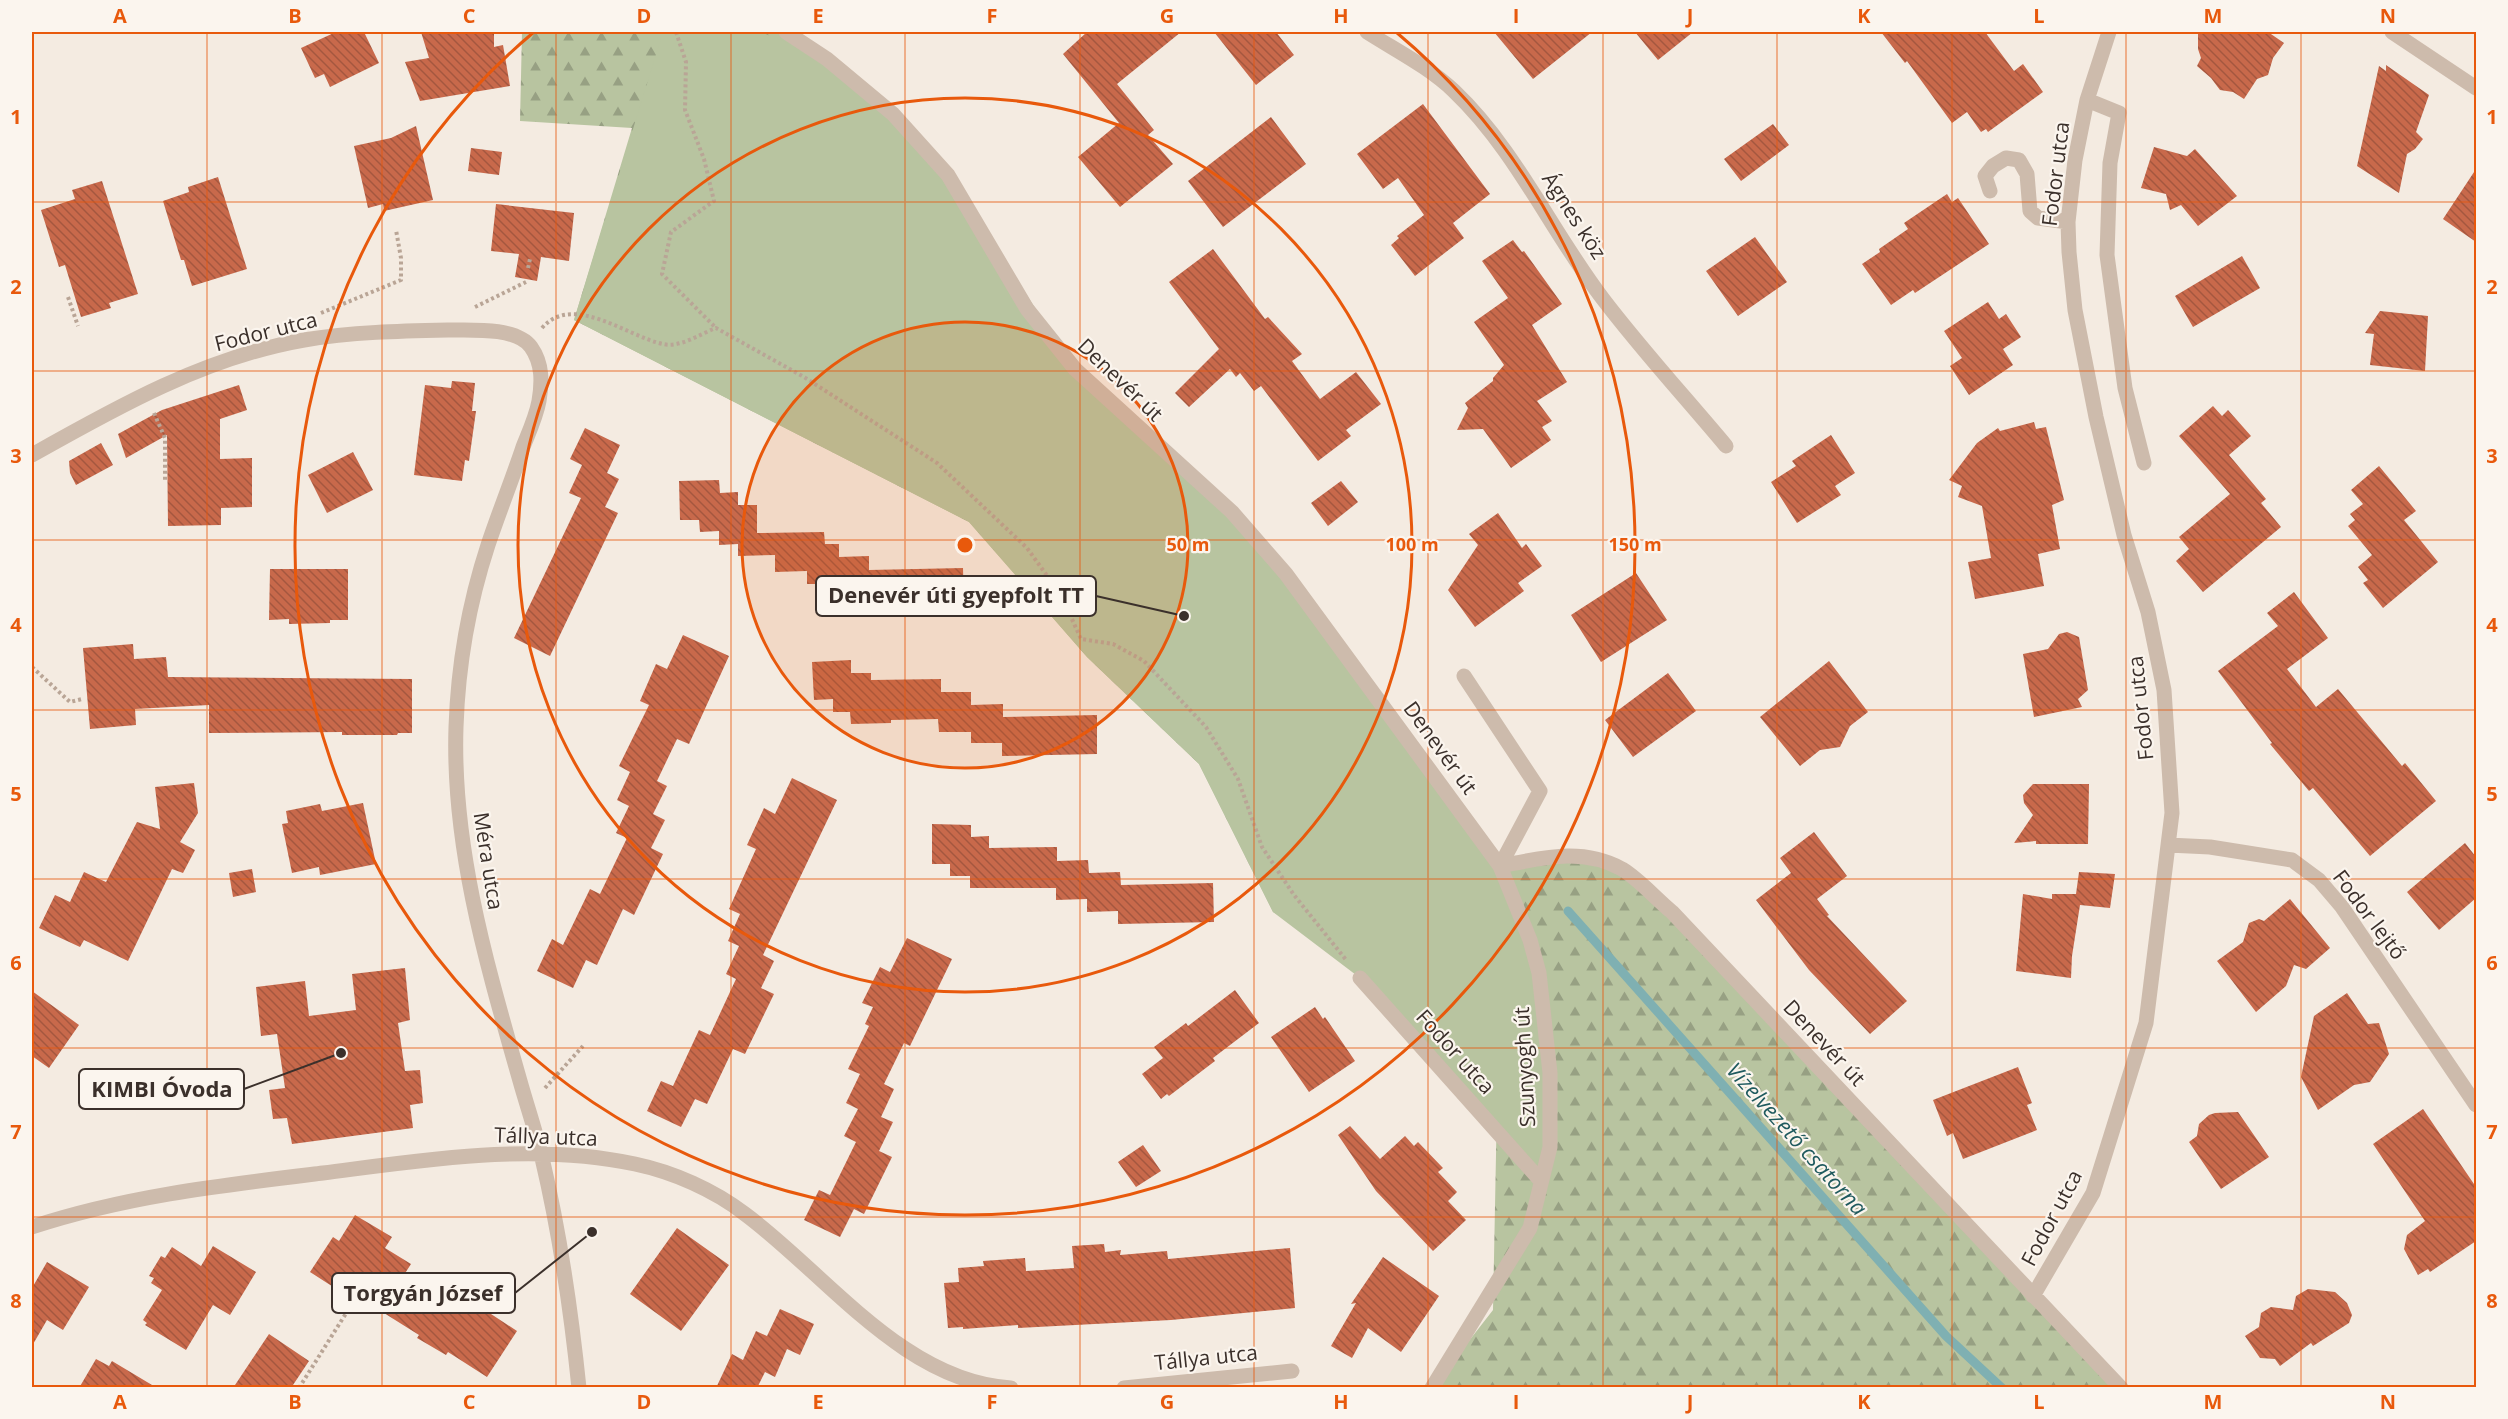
<svg xmlns="http://www.w3.org/2000/svg" width="2508" height="1419" viewBox="0 0 2508 1419" font-family="'Open Sans',sans-serif">
<style>
.forest{fill:url(#forest-firs)}
.park{fill:#b8c4a0}
.lines{fill:none;stroke-linecap:round;stroke-linejoin:round}
.stream{stroke:#7fb0b2;stroke-width:9}
.building{fill:url(#building-back-hatch)}
.path{stroke:#b9a596;stroke-width:4;stroke-dasharray:3 3;stroke-linecap:butt}
.minor{stroke:#cdbbac;stroke-width:15}
.grid{fill:none;stroke:#e8590c;stroke-width:1.5;stroke-opacity:0.55}
.ring{fill:none;stroke:#e8590c;stroke-width:3}
.labels{text-anchor:middle;stroke-width:4.5;stroke-linejoin:round;paint-order:stroke}
.street-label{font-size:21px;fill:#3b302b;stroke:#fbf5ee}
.water-label{font-size:22px;font-style:italic;fill:#1f5a5e;stroke:#fbf5ee}
.centre{fill:#e8590c;stroke:#fbf5ee;stroke-width:3}
.ring-label{font-size:18px;text-anchor:middle;font-weight:bold;fill:#e8590c;stroke:#fbf5ee;stroke-width:4.5;stroke-linejoin:round;paint-order:stroke}
.leader{fill:none;stroke:#3b302b;stroke-width:2}
.callout-dot{fill:#3b302b;stroke:#fbf5ee;stroke-width:2}
.callout{fill:#fbf5ee;stroke:#3b302b;stroke-width:2}
.callout-label{font-size:22px;text-anchor:middle;font-weight:bold;fill:#3b302b}
.neatline{fill:none;stroke:#e8590c;stroke-width:2}
.grid-label{font-size:20px;text-anchor:middle;font-weight:bold;fill:#e8590c}
</style>
<defs>
<pattern id="forest-firs" width="22" height="20" patternUnits="userSpaceOnUse" patternTransform="scale(1.5)"><rect width="22" height="20" fill="#b8c4a0"/><path d="M5 1l3.5 6h-7zM16 11l3.5 6h-7z" fill="#97a083"/></pattern>
<pattern id="building-back-hatch" width="6" height="6" patternUnits="userSpaceOnUse" patternTransform="scale(1.5)"><rect width="6" height="6" fill="#c8694b"/><path d="M-1 5l2 2M0 0l6 6M5-1l2 2" fill="none" stroke="#a4573f"/></pattern>
</defs>
<rect width="100%" height="100%" fill="#f4ebe1"/>
<path class="forest" d="M522 32H778L827 59 1027 309 1500 866 1555 856 1624 870 2121 1387H1433L1493 1310 1497 1103 1379 972 1273 912 1199 764 1087 657 969 522 574 320 632 128 520 121Z"/>
<path class="park" d="M663 32H761L827 59 948 175 1075 369 1232 512 1500 866 1530 940 1550 1073 1541 1181 1360 978 1273 912 1199 764 1087 657 969 522 574 320Z"/>
<g class="lines">
<path class="stream" d="M1568 911 1946 1336 2002 1388"/>
</g>
<path class="building" d="M336 32H364L379 63 330 87 324 74 315 78 301 48Z
M421 32H494V47L503 45 510 86 420 101 405 62 429 58Z
M1087 32H1181L1117 84 1154 130 1148 135 1173 164 1120 207 1078 157 1119 123 1063 54Z
M1214 32H1276L1294 55 1256 85Z
M1494 32H1592L1533 79Z
M1635 32H1693L1658 60Z
M1881 32H1985L2014 71 2023 64 2043 92 1988 132 1986 129 1981 132 1967 112 1952 123 1907 61 1905 63Z
M2198 32H2268L2284 43 2273 58 2268 75 2257 79 2244 99 2233 92 2220 90 2211 78 2197 66 2201 58 2198 49Z
M2386 65 2429 95 2416 132 2423 139 2415 149 2407 154 2399 193 2357 166 2379 66 2386 71Z
M1423 104 1490 194 1453 223 1464 238 1415 276 1391 245 1399 238 1397 236 1424 215 1398 178 1383 189 1357 154Z
M1271 117 1306 164 1223 227 1188 181Z
M1773 124 1789 145 1741 181 1724 159Z
M416 126 433 200 384 211 383 204 368 208 354 146 391 138Z
M2154 147 2187 156 2195 149 2237 196 2198 226 2181 205 2170 210 2166 194 2141 188Z
M471 148 502 152 499 175 468 171Z
M2476 169V242L2443 219Z
M218 177 247 269 192 286 184 260H181L163 201 189 192 188 187Z
M102 181 138 294 109 303 111 308 81 317 65 265 59 267 41 210 75 199 72 190Z
M1947 194 1952 202 1958 198 1989 244 1915 293 1913 290 1891 305 1862 264 1880 252 1879 249 1908 229 1904 223Z
M496 204 574 213 569 261 541 257 537 281 515 277 519 254 491 251Z
M1755 237 1787 282 1738 316 1706 271Z
M1513 240 1522 252 1524 251 1562 304 1532 325 1567 382 1537 401 1552 421 1542 427 1551 440 1511 468 1483 429 1457 430 1468 408 1465 403 1493 381V378L1504 365 1474 322 1508 298 1482 261Z
M1213 249 1265 319 1268 317 1302 354 1292 361 1320 399 1356 372 1381 404 1346 430 1351 436 1318 461 1261 386 1254 391 1240 373 1236 377 1230 369 1189 407 1175 393 1219 349 1169 282Z
M2242 256 2260 288 2193 327 2175 296Z
M1988 302 1999 319 2006 314 2021 337 2003 349 2013 365 1969 395 1950 366 1962 358 1944 331Z
M2380 311 2428 316 2425 371 2370 365 2374 334 2365 333Z
M452 381 475 383 472 411H476L469 461 465 460 462 481 414 475 425 385 451 388Z
M239 385 247 410 220 419V459L252 458V507L221 508V525L168 526 167 435 126 458 118 434 162 410Z
M2213 406 2222 416 2228 410 2251 436 2229 455 2266 499 2261 503 2281 527 2203 592 2176 561 2189 549 2179 537 2230 494 2179 436Z
M2034 422 2036 429 2046 427 2064 500 2052 505 2060 549 2038 554 2044 586 1975 599 1968 562 1991 558 1982 506 1958 497 1962 486 1949 480 1977 443 1998 428 2000 431Z
M585 428 620 445 607 473 619 479 605 507 618 513 550 656 514 638 581 498 569 493 582 465 570 459Z
M1831 435 1855 473 1835 486 1841 495 1797 523 1771 482 1796 466 1792 461Z
M101 443 113 465 76 485 70 473 69 461Z
M353 452 373 490 327 513 308 475Z
M2379 466 2416 511 2404 520 2438 562 2383 608 2363 583 2368 580 2358 567 2372 555 2348 526 2355 520 2350 514 2363 504 2351 490Z
M719 480 720 493 738 492V505H757V533L824 532 825 544H839V557L869 556V570L963 568 964 607 868 610V595L838 596 837 584H807V571L775 572V555L738 556V544L719 545V531L700 532 699 520H680L679 481Z
M1341 481 1358 502 1328 526 1311 503Z
M1498 513 1522 548 1526 544 1542 566 1518 583 1524 591 1475 627 1448 590 1478 545 1469 534Z
M270 569H348V620H330V623L289 624V619L269 620Z
M1636 573 1667 620 1601 662 1571 615Z
M2294 592 2328 638 2287 669 2316 707 2338 689 2402 766 2405 763 2436 801 2370 856 2313 788 2309 791 2270 744 2272 743 2218 671 2278 626 2267 613Z
M2067 632 2079 637 2088 690 2078 699 2082 707 2034 717 2023 654 2048 649 2059 634Z
M683 635 729 656 689 744 677 739 657 781 667 786 653 814 665 820 651 848 663 854 634 915 623 909 597 965 586 960 573 988 537 971 552 939 563 945 590 889 600 894 627 838 616 833 629 806 617 800 630 772 619 766 649 705 640 701 656 664 667 669Z
M133 644 134 659 166 657 168 677 412 679V733H398L397 735H342V732L209 733V705L135 709 136 725 90 729 83 648Z
M851 660V673H871V680L941 679V692H971V705L1003 704V717L1097 715V754L1002 756V743H971V732H939L938 719 891 720V723L851 724 850 712H833V699L814 700 812 662Z
M1829 661 1868 712 1850 726 1840 747 1820 750 1800 766 1760 717Z
M1668 673 1696 711 1633 757 1605 720Z
M792 778 837 800 763 955 774 961 761 988 774 994 745 1054 733 1049 707 1104 695 1099 681 1127 647 1111 661 1081 673 1086 699 1030 710 1035 736 979 726 974 739 946 728 941 740 914 729 909 756 849 747 845 764 808 775 814Z
M194 783 198 813 180 842 195 850 183 873 172 869 128 961 84 940 80 947 39 928 55 895 70 902 84 872 106 882 137 822 160 829 155 787Z
M2033 784H2089L2088 844H2036V841L2014 843 2033 815 2024 803 2023 795Z
M363 803 376 864 320 875 319 867 292 873 282 824 288 823 286 811 320 804 322 811Z
M932 824 971 825V837L989 836V848L1057 847V861L1088 860 1089 873 1120 872 1121 885 1213 883 1214 922 1118 924V911L1087 912V899L1056 900V888H970V876H950V864H932Z
M1814 832 1847 876 1817 899 1829 915 1827 916 1907 1001 1870 1034 1809 970 1756 900 1791 873 1780 858Z
M2465 843 2476 857V898L2439 930 2407 892Z
M252 869 256 892 233 897 229 873Z
M2079 872 2115 874 2110 908 2080 905 2072 956 2071 978 2016 971 2023 894 2052 899V894H2076Z
M2290 899 2330 948 2306 969 2294 965 2286 986 2256 1012 2217 961 2243 942 2249 923 2259 919 2264 921Z
M907 938 952 959 910 1046 904 1043 884 1084 894 1089 881 1117 893 1122 879 1151 892 1157 864 1214 854 1209 840 1237 804 1220 819 1190 830 1195 856 1142 844 1136 858 1109 846 1103 860 1074 848 1069 869 1026 865 1024 873 1007 862 1003 880 967 890 972Z
M405 968 410 1020 398 1023 405 1071 420 1070 423 1103 410 1105 413 1128 292 1144 287 1118 273 1119 269 1090 285 1088 277 1034 261 1036 256 987 305 981 309 1016 356 1010 352 974Z
M1235 990 1259 1023 1213 1058 1215 1061 1169 1096 1167 1094 1161 1099 1142 1074 1163 1058 1154 1047 1186 1023 1188 1026Z
M32 991 79 1025 49 1068 32 1056Z
M2347 993 2368 1024 2379 1023 2389 1054 2370 1082 2354 1085 2318 1110 2301 1077 2314 1016Z
M1315 1007 1323 1019 1325 1017 1355 1061 1309 1092 1271 1037Z
M2018 1067 2032 1103 2027 1105 2037 1130 1963 1159 1953 1133 1947 1136 1933 1100Z
M2423 1109 2476 1187V1241L2430 1272 2428 1269 2418 1275 2404 1249 2407 1235 2425 1221 2373 1144Z
M2238 1112 2269 1157 2221 1189 2189 1142 2197 1136 2199 1124 2209 1115 2215 1113Z
M1350 1126 1380 1159 1405 1136 1414 1146 1418 1142 1443 1168 1438 1172 1457 1192 1448 1201 1466 1220 1433 1251 1376 1191 1338 1135Z
M1143 1145 1161 1171 1136 1187 1118 1162Z
M355 1215 392 1237 385 1248 411 1264 402 1278 447 1306 462 1281 498 1304 491 1314 517 1331 487 1377 448 1352 446 1355 417 1338 419 1335 341 1286 338 1290 310 1272 333 1237 339 1241Z
M677 1228 729 1265 681 1331 630 1294Z
M1104 1244 1105 1252 1121 1250 1120 1255 1167 1251 1168 1259 1290 1248 1295 1308 1171 1320 1018 1328V1325L963 1329V1327L948 1328 944 1283 959 1282 958 1268 984 1266 983 1261 1025 1258 1026 1271 1074 1268 1072 1246Z
M213 1246 256 1272 230 1315 213 1305 186 1350 145 1325 147 1323 143 1320 162 1290 151 1283 154 1278 149 1276 161 1256 165 1258 172 1247 201 1266Z
M1383 1257 1439 1296 1401 1352 1368 1328 1352 1358 1331 1346 1356 1303 1351 1304Z
M47 1262 89 1287 63 1330 47 1320 32 1346V1288Z
M2308 1289 2335 1292 2347 1303 2352 1315 2349 1323 2313 1346 2311 1343 2280 1366 2275 1359 2260 1358 2245 1336 2259 1327 2261 1313 2271 1307 2293 1310 2296 1296Z
M780 1309 814 1324 800 1355 787 1349 775 1377 765 1372 757 1388H716L732 1354 743 1360 756 1331 767 1336Z
M269 1334 309 1361 291 1388H233Z
M96 1359 109 1366 112 1361 157 1388H79Z"/>
<g class="lines">
<path class="path" d="M676 32 686 62 685 110 704 159 714 201 671 232 662 274 716 328
M528 268 530 259
M68 297 78 326
M475 307 526 282
M321 313 401 280V258L396 230
M542 328C573 292 628 337 663 344 680 348 700 334 716 328L804 377 937 463 1027 548 1061 595 1081 639 1113 644 1144 661 1206 727 1238 779 1262 847 1294 895 1347 961
M154 413 165 438V480
M32 667 70 702 82 699
M545 1088 583 1046
M299 1388 350 1307"/>
<path class="minor" d="M786 32 827 59 893 114 948 175 1027 309 1075 369 1232 512 1286 574 1500 866 1530 940 1539 973 1550 1073V1147L1530 1228 1432 1388
M1367 32C1395 50 1429 67 1454 91 1516 150 1551 231 1603 299 1641 349 1685 397 1726 446
M2392 32 2476 88
M2087 100 2119 113 2110 163 2107 255 2125 388 2144 463
M1990 191 1985 176 1993 166 2006 158 2019 160 2027 174 2030 211 2038 218 2068 222
M32 455C117 407 206 357 304 340 352 332 400 331 448 330 471 330 517 327 531 347 543 364 542 383 539 401 536 417 529 432 523 447 512 480 499 512 488 545 469 603 458 666 456 727 452 848 487 965 520 1081 527 1106 536 1132 542 1158 560 1234 571 1310 579 1388
M1464 676 1540 791 1500 866
M2168 845 2210 847 2292 860 2319 880 2342 907 2476 1105
M1500 866C1542 858 1582 847 1622 869 1640 880 1656 899 1672 912L2121 1388
M1360 978 1541 1181
M32 1227C126 1196 224 1185 323 1173 425 1160 533 1142 635 1164 673 1172 714 1190 745 1214 826 1274 904 1382 1011 1388
M2033 1296 2093 1193 2146 1023 2172 813 2164 690 2148 612 2124 535 2096 417 2075 310 2069 252 2068 222 2075 160 2087 100 2109 32
M1124 1388 1292 1371"/>
</g>
<path class="grid" d="M207 32V1388M382 32V1388M556 32V1388M731 32V1388M905 32V1388M1080 32V1388M1254 32V1388M1428 32V1388M1603 32V1388M1777 32V1388M1952 32V1388M2126 32V1388M2301 32V1388M32 202H2476M32 371H2476M32 540H2476M32 710H2476M32 879H2476M32 1048H2476M32 1217H2476"/>
<circle cx="965" cy="545" r="223" fill="#e8590c" fill-opacity=".12"/>
<g class="ring">
<circle cx="965" cy="545" r="223"/>
<circle cx="965" cy="545" r="447"/>
<path d="M1396 32A670 670 0 1 1 534 32"/>
</g>
<g class="labels">
<g class="street-label">
<text transform="translate(2056 174) rotate(-83)" y="7">Fodor utca</text>
<text transform="translate(1574 216) rotate(57)" y="7">Ágnes köz</text>
<text transform="translate(266 332) rotate(-14)" y="7">Fodor utca</text>
<text transform="translate(1120 380) rotate(44)" y="7">Denevér út</text>
<text transform="translate(2141 708) rotate(-96)" y="7">Fodor utca</text>
<text transform="translate(1440 748) rotate(54)" y="7">Denevér út</text>
<text transform="translate(488 861) rotate(81)" y="7">Méra utca</text>
<text transform="translate(2369 915) rotate(53)" y="7">Fodor lejtő</text>
<text transform="translate(1824 1043) rotate(47)" y="7">Denevér út</text>
<text transform="translate(1455 1052) rotate(48)" y="7">Fodor utca</text>
<text transform="translate(1525 1067) rotate(-93)" y="7">Szunyogh út</text>
<text transform="translate(546 1137) rotate(2)" y="7">Tállya utca</text>
<text transform="translate(2052 1218) rotate(-62)" y="7">Fodor utca</text>
<text transform="translate(1206 1358) rotate(-6)" y="7">Tállya utca</text>
</g>
<g class="water-label">
<text transform="translate(1797 1139) rotate(48)" y="8">Vízelvezető csatorna</text>
</g>
</g>
<circle cx="965" cy="545" r="9" class="centre"/>
<g class="ring-label">
<text x="1188" y="551">50 m</text>
<text x="1412" y="551">100 m</text>
<text x="1635" y="551">150 m</text>
</g>
<path class="leader" d="M1184 616L1096 596M341 1053L244 1089M592 1232L515 1293"/>
<g class="callout-dot">
<circle cx="1184" cy="616" r="6"/>
<circle cx="341" cy="1053" r="6"/>
<circle cx="592" cy="1232" r="6"/>
</g>
<g class="callout">
<rect x="816" y="576" width="280" height="40" rx="6"/>
<rect x="79" y="1069" width="165" height="40" rx="6"/>
<rect x="332" y="1273" width="183" height="40" rx="6"/>
</g>
<g class="callout-label">
<text x="956" y="603">Denevér úti gyepfolt TT</text>
<text x="162" y="1097">KIMBI Óvoda</text>
<text x="423" y="1301">Torgyán József</text>
</g>
<rect width="2508" height="1419" fill="none" stroke="#fbf5ee" stroke-width="66"/>
<rect x="33" y="33" width="2442" height="1353" class="neatline"/>
<g class="grid-label">
<text x="120" y="23">A</text>
<text x="295" y="23">B</text>
<text x="469" y="23">C</text>
<text x="644" y="23">D</text>
<text x="818" y="23">E</text>
<text x="992" y="23">F</text>
<text x="1167" y="23">G</text>
<text x="1341" y="23">H</text>
<text x="1516" y="23">I</text>
<text x="1690" y="23">J</text>
<text x="1864" y="23">K</text>
<text x="2039" y="23">L</text>
<text x="2213" y="23">M</text>
<text x="2388" y="23">N</text>
<text x="16" y="124">1</text>
<text x="2492" y="124">1</text>
<text x="16" y="294">2</text>
<text x="2492" y="294">2</text>
<text x="16" y="463">3</text>
<text x="2492" y="463">3</text>
<text x="16" y="632">4</text>
<text x="2492" y="632">4</text>
<text x="16" y="801">5</text>
<text x="2492" y="801">5</text>
<text x="16" y="970">6</text>
<text x="2492" y="970">6</text>
<text x="16" y="1139">7</text>
<text x="2492" y="1139">7</text>
<text x="16" y="1308">8</text>
<text x="2492" y="1308">8</text>
<text x="120" y="1409">A</text>
<text x="295" y="1409">B</text>
<text x="469" y="1409">C</text>
<text x="644" y="1409">D</text>
<text x="818" y="1409">E</text>
<text x="992" y="1409">F</text>
<text x="1167" y="1409">G</text>
<text x="1341" y="1409">H</text>
<text x="1516" y="1409">I</text>
<text x="1690" y="1409">J</text>
<text x="1864" y="1409">K</text>
<text x="2039" y="1409">L</text>
<text x="2213" y="1409">M</text>
<text x="2388" y="1409">N</text>
</g>
</svg>
